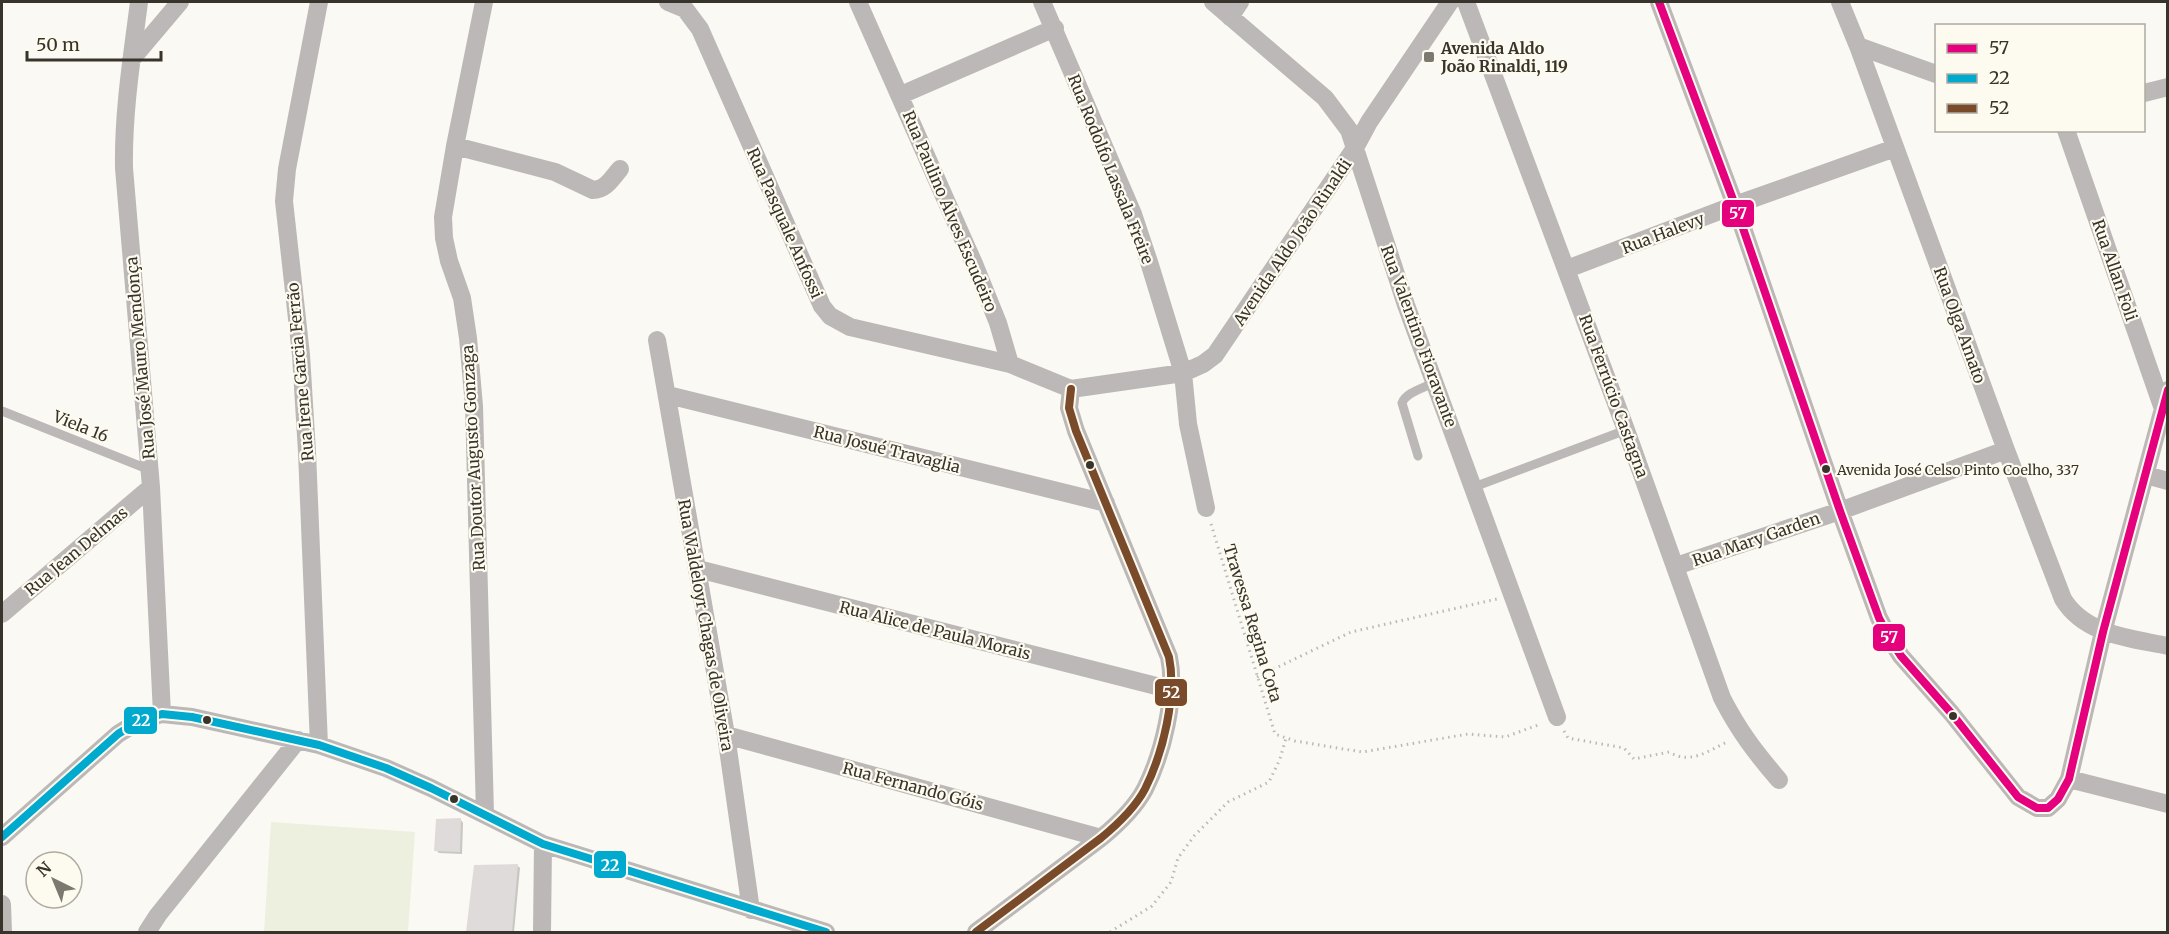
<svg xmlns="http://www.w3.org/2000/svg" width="2169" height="934" viewBox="0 0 2169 934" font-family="Merriweather,serif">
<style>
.green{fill:#eef0df}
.shadow{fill:#0003}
.building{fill:#e0dbdb}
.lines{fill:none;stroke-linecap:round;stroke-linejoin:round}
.path{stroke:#bbb8b7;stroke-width:3;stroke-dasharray:1.5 4.5;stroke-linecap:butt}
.service{stroke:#bcb8b7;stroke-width:9}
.minor{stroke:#bcb8b7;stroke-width:18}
.bus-1-casing{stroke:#fdfaf0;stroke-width:12}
.bus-2-casing{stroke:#fdfaf0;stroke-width:12}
.bus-3-casing{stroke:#fdfaf0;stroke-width:12}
.bus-1{stroke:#e5007d;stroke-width:8}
.bus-2{stroke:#00a9ce;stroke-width:8}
.bus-3{stroke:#7a4b2a;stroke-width:8}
.poi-dot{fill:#7c7971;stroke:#fdfaf0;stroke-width:2}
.bus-dot{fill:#38342b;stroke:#fdfaf0;stroke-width:2}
.labels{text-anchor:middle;stroke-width:4.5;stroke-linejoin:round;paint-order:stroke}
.bus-label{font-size:14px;fill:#38342b;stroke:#fdfaf0;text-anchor:start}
.poi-label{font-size:16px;font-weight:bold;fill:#38342b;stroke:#fdfaf0;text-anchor:start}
.street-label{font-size:16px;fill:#38342b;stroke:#fdfaf0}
.line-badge{stroke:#fdfaf0;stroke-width:2}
.badge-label{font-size:16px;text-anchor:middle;font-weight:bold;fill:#fff}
</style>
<rect width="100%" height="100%" fill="#faf9f3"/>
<path class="green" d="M271 822 415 832 408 932H264Z"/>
<path class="shadow" d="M461 820 463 823 462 854 439 853 436 850Z
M475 866H518L520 868 514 932H468Z"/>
<path class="building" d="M461 818 460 852 434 851 436 819Z
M518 864 512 932H466L474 865Z"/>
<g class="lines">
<path class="path" d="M1211 524 1275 734 1295 741 1362 752 1468 734 1505 737 1541 724
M1257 677 1351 632 1497 599
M1564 731 1568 738 1624 748 1634 759 1669 752C1690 765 1708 751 1727 742
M1110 932 1152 906 1171 882 1178 858 1194 836 1228 802 1269 782 1280 759 1286 738"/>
<path class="service" d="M2 411 150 470
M1418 456 1402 403C1406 392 1425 388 1435 382
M1474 487 1626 430"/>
<path class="minor" d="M139 2C132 57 123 112 124 168L151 487 162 714
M319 2 287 169 284 201 301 355 307 452 319 745
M484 2 455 146 443 217 444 238 449 261 462 298 468 338 474 406 485 814
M668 2 685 9 700 29 822 306 830 316 850 327 1010 364
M858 2 975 266 998 323 1010 364 1071 389 1183 373 1203 364 1215 355 1355 148 1369 122 1450 2
M1042 2 1133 214 1149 262 1183 373 1188 424 1206 508
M1213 2 1325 98 1349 130 1406 305 1557 717
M1466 2 1626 430 1722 698C1739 731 1755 752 1779 780
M1659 2 1735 205 1840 511 1879 618 1890 639 1901 656 1952 714 2018 797 2037 808H2048L2058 799 2069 779 2103 632 2168 390
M1840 2 1858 46 2006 450 2063 599C2085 635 2130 638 2168 646
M1230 17 1240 2
M1858 46 1936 74
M131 60 180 2
M2144 93 2168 87
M901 95 1055 28
M2066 130 2163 409
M455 146 555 172 593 190C606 190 612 178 620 169
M1567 269 1735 205 1895 148
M657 340 726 735 751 910
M668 395 1106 503
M2146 475 2168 481
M1676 566 1840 511 2006 450
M698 569 1172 690
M2 614 151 487
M726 735 1101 838
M2069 779 2168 804
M2 837 118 734 139 721 162 714 192 717 319 745 386 768 431 788 543 844 826 932
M2 904 3 932
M147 932 158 915 298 740
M542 932 543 844
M976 932 1101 838C1118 824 1135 808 1145 789 1163 753 1177 696 1169 657L1076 431 1069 408 1071 389"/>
<g class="bus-1-casing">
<path id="bus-1" d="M1659 2 1735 205 1840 511 1879 618 1890 639 1901 656 1952 714 2018 797 2037 808H2048L2058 799 2069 779 2103 632 2168 390"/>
</g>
<g class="bus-2-casing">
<path id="bus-2" d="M2 837 118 734 139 721 162 714 192 717 319 745 386 768 431 788 543 844 826 932"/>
</g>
<g class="bus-3-casing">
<path id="bus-3" d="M976 932 1101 838C1118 824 1135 808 1145 789 1163 753 1177 696 1169 657L1076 431 1069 408 1071 389"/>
</g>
<use href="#bus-1" class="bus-1"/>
<use href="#bus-2" class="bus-2"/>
<use href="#bus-3" class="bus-3"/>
</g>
<rect class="poi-dot" x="1423" y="51" width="12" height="12" rx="3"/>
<g class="bus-dot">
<circle cx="1090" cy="465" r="5"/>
<circle cx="1826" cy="469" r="5"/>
<circle cx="1953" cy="716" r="5"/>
<circle cx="207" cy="720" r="5"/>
<circle cx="454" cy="799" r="5"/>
</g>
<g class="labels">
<g class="bus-label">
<text x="1837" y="475">Avenida José Celso Pinto Coelho, 337</text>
</g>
<g class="poi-label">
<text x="1441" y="54">Avenida Aldo<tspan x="1441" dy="18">João Rinaldi, 119</tspan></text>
</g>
<g class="street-label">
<text transform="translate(1111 169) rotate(68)" y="6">Rua Rodolfo Lassala Freire</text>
<text transform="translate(950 211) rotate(67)" y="6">Rua Paulino Alves Escudeiro</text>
<text transform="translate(785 223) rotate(66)" y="6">Rua Pasquale Anfossi</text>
<text transform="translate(1663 233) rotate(-21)" y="6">Rua Halevy</text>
<text transform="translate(1292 242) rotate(-56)" y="6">Avenida Aldo João Rinaldi</text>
<text transform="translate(2115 270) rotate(71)" y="6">Rua Allan Foli</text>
<text transform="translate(1960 325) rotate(70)" y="6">Rua Olga Amato</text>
<text transform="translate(1419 336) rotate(70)" y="6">Rua Valentino Fioravante</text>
<text transform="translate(140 358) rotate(-95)" y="6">Rua José Mauro Mendonça</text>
<text transform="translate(300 372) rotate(-95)" y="6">Rua Irene Garcia Ferrão</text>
<text transform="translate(1614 396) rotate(70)" y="6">Rua Ferrúcio Castagna</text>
<text transform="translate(81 426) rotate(22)" y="6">Viela 16</text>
<text transform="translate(887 449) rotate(14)" y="6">Rua Josué Travaglia</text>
<text transform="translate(473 458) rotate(-93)" y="6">Rua Doutor Augusto Gonzaga</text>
<text transform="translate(1756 539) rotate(-19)" y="6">Rua Mary Garden</text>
<text transform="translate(76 551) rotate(-40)" y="6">Rua Jean Delmas</text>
<text transform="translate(1253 623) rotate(73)" y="6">Travessa Regina Cota</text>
<text transform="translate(706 625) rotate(80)" y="6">Rua Waldeloyr Chagas de Oliveira</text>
<text transform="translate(935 630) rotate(14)" y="6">Rua Alice de Paula Morais</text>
<text transform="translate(913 786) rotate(15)" y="6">Rua Fernando Góis</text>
</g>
</g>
<g class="line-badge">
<rect x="1721" y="199" width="34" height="29" rx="6" fill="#e5007d"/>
<rect x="1872" y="623" width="34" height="29" rx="6" fill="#e5007d"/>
<rect x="1154" y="678" width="34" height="29" rx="6" fill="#7a4b2a"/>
<rect x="123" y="706" width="35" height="29" rx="6" fill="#00a9ce"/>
<rect x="593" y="850" width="34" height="29" rx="6" fill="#00a9ce"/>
</g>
<g class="badge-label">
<text x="1738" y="219">57</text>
<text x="1889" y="643">57</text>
<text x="1171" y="698">52</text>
<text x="141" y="726">22</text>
<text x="610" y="871">22</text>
</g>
<rect width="2169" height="934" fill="none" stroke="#38342b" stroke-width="6"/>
<rect x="1935" y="24" width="210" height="108" fill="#fdfaf0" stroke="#aeaba1" stroke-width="1.5"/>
<rect x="1947" y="44" width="30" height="9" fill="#e5007d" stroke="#aeaba1" stroke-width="1.5"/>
<text x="1989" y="54" font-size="18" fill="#38342b">57</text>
<rect x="1947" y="74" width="30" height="9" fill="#00a9ce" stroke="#aeaba1" stroke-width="1.5"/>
<text x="1989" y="84" font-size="18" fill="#38342b">22</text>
<rect x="1947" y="104" width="30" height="9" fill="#7a4b2a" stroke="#aeaba1" stroke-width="1.5"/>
<text x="1989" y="114" font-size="18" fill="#38342b">52</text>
<g transform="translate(54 880) rotate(317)"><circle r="28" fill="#fdfaf0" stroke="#aeaba1" stroke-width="1.5"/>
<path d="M0-4.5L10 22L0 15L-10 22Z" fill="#7c7971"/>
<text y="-9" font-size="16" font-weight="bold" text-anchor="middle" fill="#38342b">N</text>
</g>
<path d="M27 51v9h134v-9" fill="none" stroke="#38342b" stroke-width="3"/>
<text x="36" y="51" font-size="18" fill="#38342b" stroke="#fdfaf0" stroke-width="4.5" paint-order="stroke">50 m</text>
</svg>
